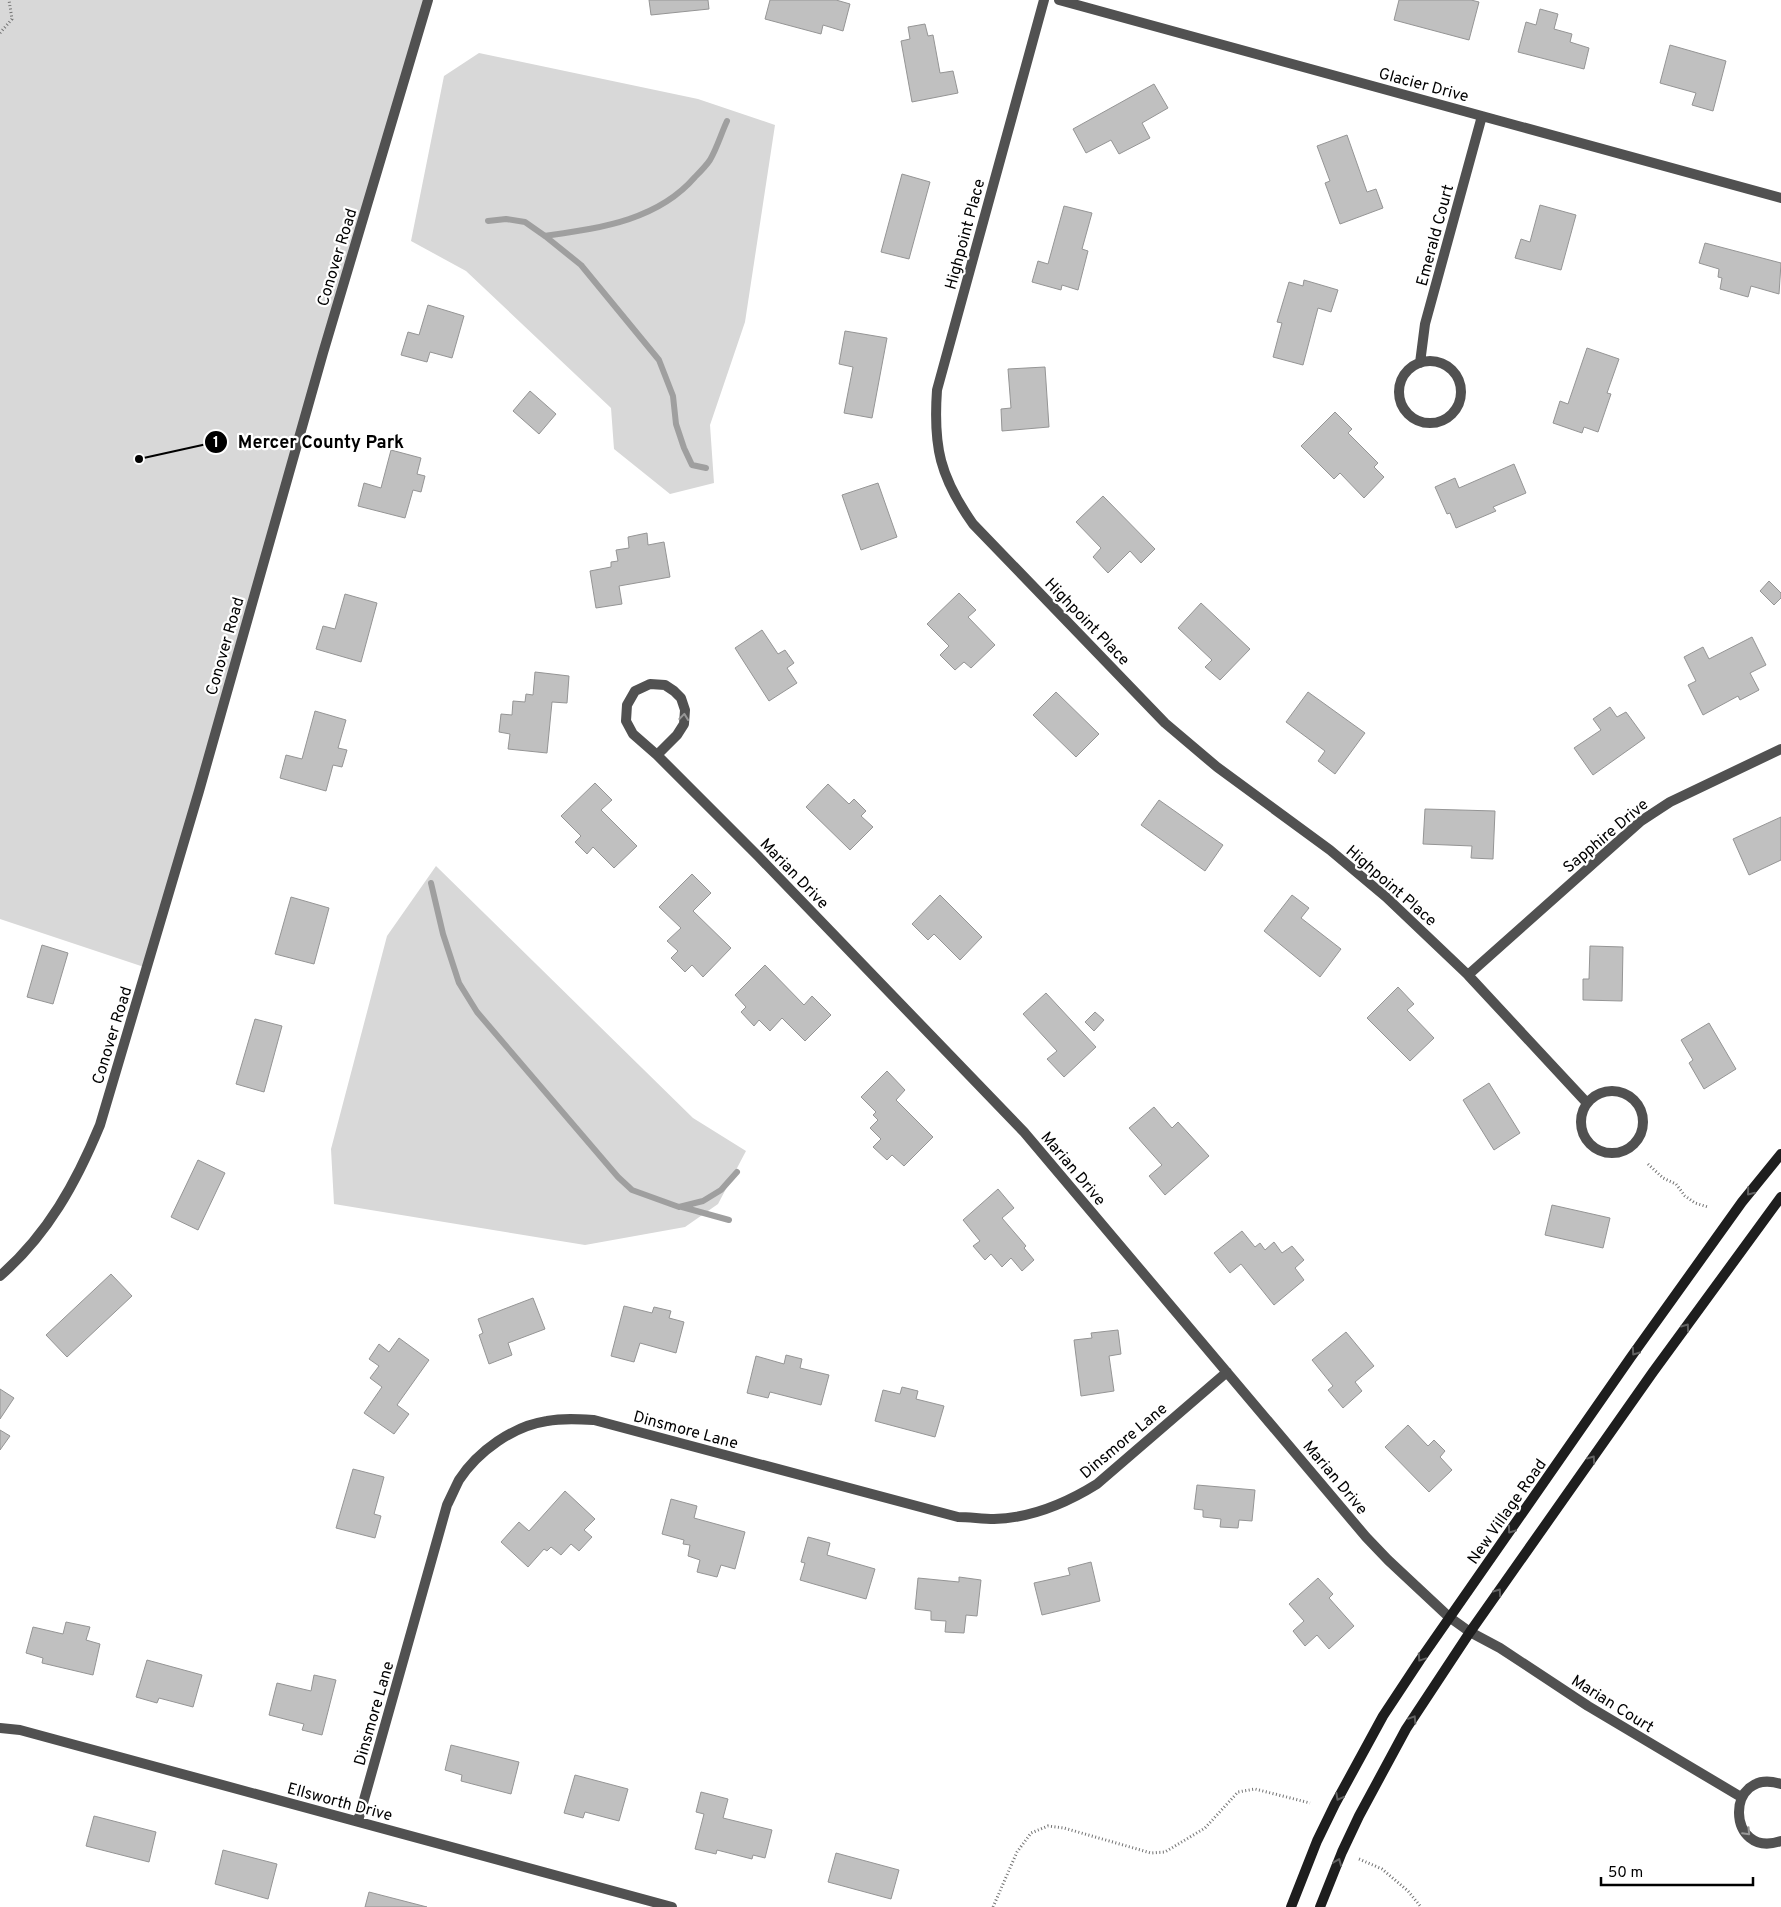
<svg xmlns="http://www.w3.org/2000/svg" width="1781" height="1907" viewBox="0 0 1781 1907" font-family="Overpass,sans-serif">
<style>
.green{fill:#d8d8d8}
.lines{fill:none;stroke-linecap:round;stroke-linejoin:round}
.stream{stroke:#9f9f9f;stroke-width:6}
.building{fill:#c0c0c0;stroke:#959595}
.path{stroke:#737373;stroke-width:3;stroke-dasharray:1 2.5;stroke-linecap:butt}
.minor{stroke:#515151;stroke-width:10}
.tertiary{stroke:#515151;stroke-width:10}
.secondary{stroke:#1e1e1e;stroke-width:10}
.oneway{stroke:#979797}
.oneway2{stroke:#626262}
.labels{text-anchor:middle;stroke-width:4.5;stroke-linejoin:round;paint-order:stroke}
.street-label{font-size:16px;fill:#000;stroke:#fff}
.leader{fill:none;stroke:#000;stroke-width:2}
.callout-dot{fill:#000;stroke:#fff;stroke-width:2}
.mark-label{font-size:15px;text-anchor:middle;font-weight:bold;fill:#fff}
.callout-label{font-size:18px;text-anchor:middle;font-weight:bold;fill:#000;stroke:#fff;stroke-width:4.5;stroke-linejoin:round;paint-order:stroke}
</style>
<rect width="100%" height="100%" fill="#fff"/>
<path class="green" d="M0 0H425L144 967 0 919Z
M479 53 698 99 775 125 745 322 710 425 714 483 670 494 614 449 611 408 466 271 411 241 444 76Z
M436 866 693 1118 746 1151 718 1204 685 1227 585 1245 334 1204 331 1149 387 936Z"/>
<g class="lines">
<path class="stream" d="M488 221 506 219 525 222 545 236 581 265 659 360 673 396 676 424 684 448 692 465 706 468
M545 236C599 228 657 221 695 177 700 172 706 166 710 160 717 148 721 134 727 121
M431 883 443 934 459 983 477 1012 618 1177 632 1190 679 1207 703 1201 721 1190 737 1172
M682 1207 729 1220"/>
</g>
<path class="building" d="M649 0H708L709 9 651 15Z
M770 0H836L850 4 843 31 823 25 821 34 765 19Z
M1399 0H1471L1479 2 1469 40 1394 20Z
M1540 9 1558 14 1554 29 1572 34 1570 42 1589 48 1584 69 1518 52 1526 22 1536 25Z
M925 24 928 36 933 35 940 73 953 71 958 93 912 102 901 41 910 39 908 27Z
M1670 45 1726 61 1713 111 1692 105 1696 93 1660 83Z
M1154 84 1168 108 1142 123 1150 138 1119 154 1111 140 1086 153 1073 129Z
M1347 135 1367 192 1376 189 1383 208 1340 224 1325 183 1330 181 1317 146Z
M902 174 930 182 909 259 881 252Z
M1540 205 1576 215 1561 270 1515 258 1521 239 1530 242Z
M1064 206 1092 213 1082 249 1088 251 1078 290 1062 285 1061 290 1032 282 1038 261 1048 264Z
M1705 243 1781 263 1779 294 1751 286 1748 297 1720 289 1722 278 1718 277 1719 269 1699 263Z
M1304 280 1338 290 1331 312 1318 308 1303 365 1273 357 1282 323 1277 322 1289 282 1303 286Z
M428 305 464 316 452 358 430 352 427 362 401 355 408 332 419 335Z
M845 331 887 338 872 418 844 413 853 367 839 364Z
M1587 348 1619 359 1607 393 1611 394 1598 432 1584 427 1582 433 1553 423 1560 401 1568 404Z
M1045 367 1049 427 1002 431 1001 409 1011 408 1008 369Z
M530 391 556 414 539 434 513 411Z
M1335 412 1352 429 1348 433 1378 463 1374 467 1384 477 1364 498 1340 473 1334 479 1301 446Z
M391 450 421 458 417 474 425 476 421 492 413 490 405 518 358 506 364 483 381 488Z
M1514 464 1526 493 1493 507 1496 511 1456 528 1450 513 1447 514 1435 487 1455 478 1459 488Z
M878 483 897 537 861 550 842 495Z
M1103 496 1155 549 1141 563 1130 551 1108 573 1093 557 1101 548 1076 522Z
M647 533 648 545 664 542 670 577 619 586 622 604 596 608 590 571 611 567V562L618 561 616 550 629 548 628 537Z
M1769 581 1781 593V598L1774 605 1760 591Z
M959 593 976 610 968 617 995 645 971 668 964 662 955 670 940 655 949 646 927 624Z
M345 594 377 603 361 662 316 649 323 626 335 629Z
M1201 603 1250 649 1220 680 1205 667 1212 660 1178 628Z
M762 630 778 654 785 650 794 663 787 668 797 683 769 701 735 648Z
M1752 637 1766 665 1750 673 1759 690 1740 700 1738 696 1703 715 1688 685 1696 681 1684 657 1703 647 1709 659Z
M535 672 569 676 567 703 552 702 547 753 508 749 510 734 499 732 501 714 512 715 513 701 525 702 526 694 533 695Z
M1056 692 1099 734 1076 757 1033 715Z
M1308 692 1365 733 1335 774 1318 761 1325 751 1286 722Z
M1610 707 1617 717 1626 712 1645 738 1593 775 1574 748 1601 730 1593 719Z
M315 711 346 720 338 748 347 750 342 767 333 765 326 791 280 778 286 755 302 759Z
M595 783 612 800 601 810 637 846 614 868 593 847 587 854 575 842 581 836 561 816Z
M828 784 849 804 854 799 866 811 861 816 873 827 850 850 806 807Z
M1159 800 1223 845 1205 871 1141 825Z
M1425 809 1495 811 1493 859 1471 858 1472 846 1423 844Z
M1781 817V860L1749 875 1733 839Z
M692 874 711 893 693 911 731 948 703 977 692 965 685 972 671 958 678 951 667 941 681 928 659 907Z
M940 895 982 937 960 960 934 934 928 940 912 924Z
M1292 895 1309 908 1301 918 1341 949 1320 977 1264 931Z
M291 897 329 908 314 964 275 954Z
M42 945 68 953 53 1004 27 997Z
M1590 946 1623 947 1622 1001 1583 1000V979H1589Z
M765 965 804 1005 812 996 831 1015 805 1041 782 1018 770 1031 759 1020 754 1026 741 1012 746 1007 735 995Z
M1398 987 1414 1004 1407 1010 1434 1038 1410 1061 1367 1018Z
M1046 993 1096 1047 1064 1077 1047 1059 1057 1051 1023 1014Z
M1095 1012 1104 1020 1094 1031 1085 1022Z
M255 1019 282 1026 264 1092 236 1084Z
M1709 1023 1736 1069 1704 1089 1689 1063 1693 1060 1681 1040Z
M887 1071 905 1090 896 1100 933 1137 904 1166 892 1155 887 1160 873 1147 881 1139 870 1128 878 1120 873 1115 876 1112 861 1097Z
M1489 1083 1520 1133 1494 1150 1463 1100Z
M1154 1107 1172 1128 1178 1122 1209 1156 1165 1195 1149 1176 1162 1165 1129 1128Z
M198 1160 225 1173 198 1230 171 1217Z
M998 1189 1014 1208 1002 1218 1026 1246 1024 1248 1034 1260 1022 1271 1011 1258 1002 1267 991 1254 985 1260 973 1246 980 1241 963 1220Z
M1552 1205 1610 1218 1603 1248 1545 1235Z
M1242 1231 1255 1247 1260 1243 1265 1250 1274 1242 1282 1253 1292 1246 1304 1260 1295 1268 1304 1280 1274 1305 1241 1264 1230 1273 1214 1253Z
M111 1274 132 1296 67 1357 46 1335Z
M533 1298 545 1329 508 1343 512 1355 489 1364 479 1335 483 1333 478 1319Z
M624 1306 652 1313 654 1307 671 1311 669 1318 684 1322 676 1353 640 1343 634 1362 611 1356Z
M1118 1330 1121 1354 1109 1356 1114 1391 1081 1396 1074 1340 1092 1338 1091 1333Z
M1346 1332 1374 1366 1355 1382 1362 1391 1343 1408 1328 1390 1333 1386 1312 1360Z
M399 1338 429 1360 397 1405 409 1414 394 1434 364 1413 382 1387 370 1378 379 1366 369 1359 379 1344 389 1352Z
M786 1355 802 1359 800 1368 829 1375 821 1405 770 1392 768 1398 747 1393 756 1356 784 1364Z
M902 1387 918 1391 916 1399 944 1406 935 1437 875 1421 883 1390 900 1394Z
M0 1389 14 1398 0 1419Z
M1408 1425 1428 1446 1434 1440 1445 1451 1440 1457 1452 1470 1429 1492 1385 1447Z
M0 1430 10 1436 0 1450Z
M353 1469 384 1477 374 1514 381 1516 375 1538 336 1528Z
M1197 1485 1255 1490 1252 1521 1239 1520 1238 1528 1220 1527 1221 1519 1203 1517V1510L1194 1509Z
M565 1491 595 1519 584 1530 592 1537 579 1551 571 1544 561 1555 551 1547 547 1551 544 1549 528 1567 501 1542 519 1522 529 1531Z
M671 1499 697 1506 694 1518 745 1532 735 1569 721 1565 717 1577 697 1572 700 1560 688 1556 690 1545 683 1544 684 1540 662 1534Z
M808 1537 830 1543 827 1555 875 1569 866 1599 800 1580 805 1563 801 1562Z
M1091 1562 1100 1601 1042 1615 1034 1583 1070 1575 1068 1568Z
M959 1577 981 1580 977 1616 966 1615 964 1633 945 1632 946 1621 931 1620V1611L915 1609 918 1578 959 1582Z
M1318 1578 1333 1594 1329 1598 1354 1626 1329 1649 1317 1635 1305 1646 1293 1631 1304 1621 1289 1604Z
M66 1622 90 1627 86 1640 100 1644 93 1675 42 1663 43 1658 26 1653 33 1627 63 1634Z
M147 1660 202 1675 193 1707 159 1698 157 1703 136 1697Z
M314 1675 336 1680 322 1735 302 1730 304 1724 269 1715 277 1683 311 1691Z
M451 1745 519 1762 511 1794 461 1781 462 1775 445 1770Z
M575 1775 628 1789 619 1821 585 1812 583 1818 564 1813Z
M701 1792 728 1799 723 1818 772 1830 765 1858 753 1855 752 1859 717 1850 716 1854 695 1849 704 1814 696 1812Z
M94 1816 156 1832 149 1862 86 1846Z
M223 1850 277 1864 268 1899 215 1884Z
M836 1853 899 1870 891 1899 828 1882Z
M369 1892 427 1907H365Z"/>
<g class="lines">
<path class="path" d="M0 33 12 19 9 0
M1648 1164 1663 1178 1676 1184 1685 1196 1695 1203 1708 1207
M1359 1859 1382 1869 1408 1891 1421 1907
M993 1907 1017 1852 1031 1833 1048 1826 1064 1828 1151 1853 1165 1852 1205 1828 1238 1792 1255 1789 1310 1803"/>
<path class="minor" d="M1044 0 937 390C933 447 940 477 973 524L1165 723 1217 767 1330 850 1386 897 1468 975 1587 1103
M1059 0 1781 198
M1399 392a31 31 0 1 1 62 0a31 31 0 1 1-62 0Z
M1420 363 1425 324 1482 116
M657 755 677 735 684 724 685 710 681 698 674 691 665 685 650 684 635 691 627 705 626 721 633 734 657 755 758 856 1024 1132 1366 1537 1388 1560 1449 1617 1470 1632 1500 1648 1588 1706 1741 1797
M1468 975 1641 821 1670 802 1781 749
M1581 1122a31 31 0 1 1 62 0a31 31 0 1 1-62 0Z
M0 1728 20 1730 672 1907
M1781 1784C1724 1766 1726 1860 1781 1841
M358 1821 447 1505C451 1497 455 1488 459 1480 478 1451 513 1426 547 1421 563 1418 578 1419 594 1420L958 1517C970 1517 982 1519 994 1519 1032 1518 1065 1504 1097 1484L1227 1372"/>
<path class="tertiary" d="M0 1276C48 1234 76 1183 100 1125L199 791 323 353 428 0"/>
<path class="secondary" d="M1291 1907 1317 1841 1335 1804 1383 1716 1420 1660 1631 1357 1742 1202 1781 1154
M1320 1907 1342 1852 1359 1816 1406 1729 1470 1632 1653 1372 1781 1197"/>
</g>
<defs><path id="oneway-chevron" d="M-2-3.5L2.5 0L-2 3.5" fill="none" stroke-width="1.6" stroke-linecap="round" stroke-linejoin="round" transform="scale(1.25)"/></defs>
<g class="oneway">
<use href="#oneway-chevron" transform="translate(684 717) rotate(-84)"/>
<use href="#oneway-chevron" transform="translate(1747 1832) rotate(47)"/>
</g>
<g class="oneway2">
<use href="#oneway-chevron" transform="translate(1750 1192) rotate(129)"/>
<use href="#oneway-chevron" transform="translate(1686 1327) rotate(-54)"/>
<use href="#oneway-chevron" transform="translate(1635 1352) rotate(125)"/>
<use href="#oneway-chevron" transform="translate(1592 1459) rotate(-55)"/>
<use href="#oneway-chevron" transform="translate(1511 1530) rotate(126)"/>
<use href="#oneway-chevron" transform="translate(1498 1592) rotate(-55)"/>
<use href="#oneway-chevron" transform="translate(1421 1658) rotate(124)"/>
<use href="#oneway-chevron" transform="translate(1413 1719) rotate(-57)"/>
<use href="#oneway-chevron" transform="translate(1339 1797) rotate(118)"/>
<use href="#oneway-chevron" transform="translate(1338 1862) rotate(-68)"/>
</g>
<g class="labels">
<g class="street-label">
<text transform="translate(1424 84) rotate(15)" y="6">Glacier Drive</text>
<text transform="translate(964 234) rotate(-75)" y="6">Highpoint Place</text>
<text transform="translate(1434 235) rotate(-75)" y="6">Emerald Court</text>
<text transform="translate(336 257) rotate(-73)" y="6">Conover Road</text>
<text transform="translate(1088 621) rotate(46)" y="6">Highpoint Place</text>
<text transform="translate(224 646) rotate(-74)" y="6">Conover Road</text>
<text transform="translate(1605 835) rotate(-40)" y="6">Sapphire Drive</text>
<text transform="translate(795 873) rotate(46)" y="6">Marian Drive</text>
<text transform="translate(1392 885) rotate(41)" y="6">Highpoint Place</text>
<text transform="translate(111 1035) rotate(-73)" y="6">Conover Road</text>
<text transform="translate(1074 1168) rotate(50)" y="6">Marian Drive</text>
<text transform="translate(686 1429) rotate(15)" y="6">Dinsmore Lane</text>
<text transform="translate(1123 1440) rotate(-40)" y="6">Dinsmore Lane</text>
<text transform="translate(1336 1477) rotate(50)" y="6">Marian Drive</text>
<text transform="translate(1506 1511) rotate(-55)" y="6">New Village Road</text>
<text transform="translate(1613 1703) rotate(32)" y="6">Marian Court</text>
<text transform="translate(373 1713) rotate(-74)" y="6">Dinsmore Lane</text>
<text transform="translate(340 1801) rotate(15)" y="6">Ellsworth Drive</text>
</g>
</g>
<path class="leader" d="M139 459L216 442"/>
<g class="callout-dot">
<circle cx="139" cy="459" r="5"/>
<circle cx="216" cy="442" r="12"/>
</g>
<g class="mark-label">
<text x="216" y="447">1</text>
</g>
<g class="callout-label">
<text x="321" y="448">Mercer County Park</text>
</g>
<path d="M1601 1877v8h152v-8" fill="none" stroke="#000000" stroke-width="2.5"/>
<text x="1608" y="1877" font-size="15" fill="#000000" stroke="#ffffff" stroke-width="4" paint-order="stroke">50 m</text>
</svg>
